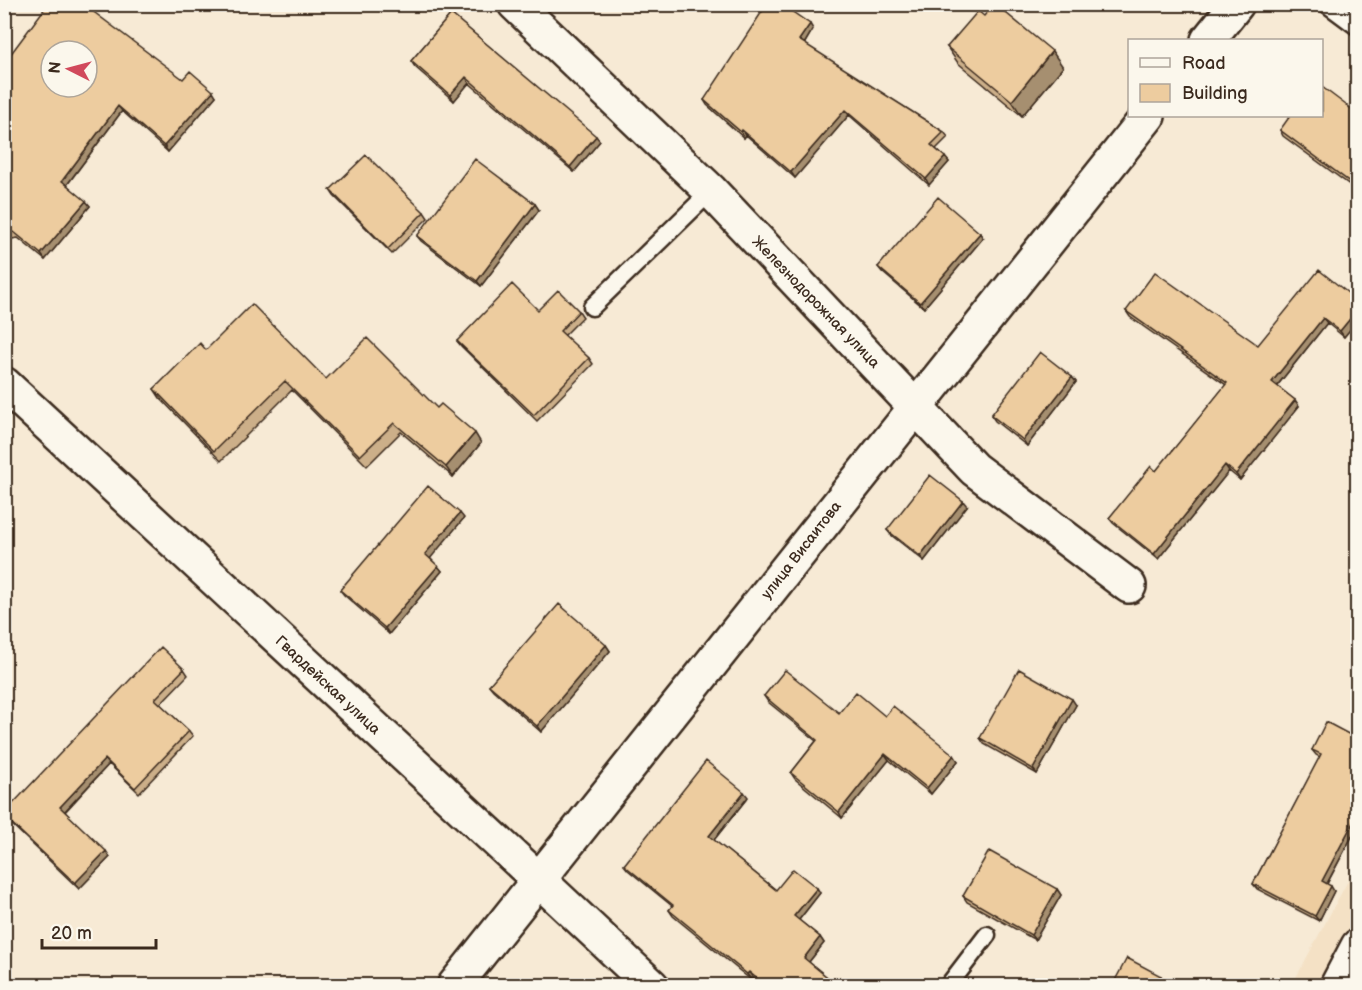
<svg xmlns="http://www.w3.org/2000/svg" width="1362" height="990" viewBox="0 0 1362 990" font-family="'Balsamiq Sans',sans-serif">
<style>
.built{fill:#f4e1c5}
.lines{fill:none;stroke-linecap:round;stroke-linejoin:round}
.lane-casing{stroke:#3b2a1e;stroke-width:21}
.street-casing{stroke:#3b2a1e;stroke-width:38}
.secondary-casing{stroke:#3b2a1e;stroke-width:38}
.lane{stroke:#fbf7ec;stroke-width:16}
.street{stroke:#fbf7ec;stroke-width:33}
.secondary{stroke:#fbf7ec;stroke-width:33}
.wall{fill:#ccaf89;stroke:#3b2a1e;stroke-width:1.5}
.shaded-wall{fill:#a68f6f;stroke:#3b2a1e;stroke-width:1.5}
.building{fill:#edcc9f;stroke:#3b2a1e;stroke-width:1.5;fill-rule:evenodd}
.labels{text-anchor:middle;stroke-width:5;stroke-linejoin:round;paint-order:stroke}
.street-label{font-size:15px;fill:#3b2a1e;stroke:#fbf7ec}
</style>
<rect width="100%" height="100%" fill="#f7ead5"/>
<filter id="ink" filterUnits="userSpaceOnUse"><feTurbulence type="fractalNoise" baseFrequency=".0167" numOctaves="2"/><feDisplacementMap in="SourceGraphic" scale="12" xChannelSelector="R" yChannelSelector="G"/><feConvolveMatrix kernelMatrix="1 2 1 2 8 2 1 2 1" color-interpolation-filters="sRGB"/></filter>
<g filter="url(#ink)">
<path class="built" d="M1357 864V985H1292Z"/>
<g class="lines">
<g class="lane-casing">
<path id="lane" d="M1327 4 1358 27
M592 307 711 191
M948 986 987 935"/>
</g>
<g class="street-casing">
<path id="street" d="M515 4 711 191 974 469 1129 586
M540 881 652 986
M1337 986 1358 946"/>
</g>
<g class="secondary-casing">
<path id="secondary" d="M1208 40 1237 4
M4 384 540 881
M454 986 1148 116"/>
</g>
<use href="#lane" class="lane"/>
<use href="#street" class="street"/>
<use href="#secondary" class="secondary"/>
</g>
<path class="wall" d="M451 14 600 141 574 172 469 83 454 101 415 67 411 61Z
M813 29 804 44 944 132 948 137 936 149 949 162 929 185 849 115 795 178 746 135 744 138 707 105 704 100Z
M947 47 1063 67 1022 116 958 63Z
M4 63 183 79 216 96 168 152 122 111 67 185 90 206 45 260 18 238 12 239 4 233Z
M1358 114V191L1283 136 1280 130Z
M330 190 424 212 428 218 392 254 334 196Z
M535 204 539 210 481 286 421 241 417 236Z
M983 238 924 308 882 272 878 267Z
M1358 301V320L1344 337 1327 323 1277 386 1295 400 1299 406 1240 480 1229 471 1158 559 1113 523 1109 518 1156 471 1226 385 1130 317 1126 311 1258 345Z
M538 310 579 311 583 317 564 336 589 358 593 364 537 421 461 346 457 341Z
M206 350 437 408 481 443 453 477 401 432 367 466 292 390 221 461 160 398 154 389Z
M1072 377 1076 382 1027 446 995 421 991 415Z
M967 506 924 561 891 535 887 530Z
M464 518 430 558 442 571 389 634 344 595 340 590Z
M606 645 610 651 541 732 493 690 489 685Z
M184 669 188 675 160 704 189 731 193 736 139 793 109 764 65 812 110 857 79 889 7 820 4 817V813Z
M764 696 839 713 885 716 958 761 931 794 889 760 842 818 795 779 791 773 816 741 768 702Z
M1076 705 1037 774 984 744 980 738Z
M1358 739V825L1327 884 1334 891 1319 921 1257 889 1253 884 1320 757 1316 755 1312 750Z
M748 797 714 840 776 890 817 888 820 893 799 920 820 937 824 943 809 962 838 986H762L753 978 751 980 673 916 669 910 672 906 628 870 624 865Z
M1057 889 1061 895 1035 940 967 902 963 896Z"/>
<path class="shaded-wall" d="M810 24 813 29 803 46 799 40Z
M1052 51 1063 67 1022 116 1012 101Z
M466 77 469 83 454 101 450 95Z
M213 91 216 96 168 152 164 146Z
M118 106 122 111 66 186 62 181Z
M845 110 849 115 795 178 791 172Z
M742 130 746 135 744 138 741 132Z
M596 136 600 141 574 172 570 167Z
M945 157 949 162 929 185 926 179Z
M86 201 90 206 45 260 41 254Z
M535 204 539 210 481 286 477 281Z
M980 233 983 238 924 308 920 303Z
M1358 309V320L1344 337 1340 331Z
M1323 318 1327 323 1276 387 1272 382Z
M1072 377 1076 382 1027 446 1023 440Z
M1295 400 1299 406 1240 480 1236 474Z
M475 433 481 443 453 477 446 467Z
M1225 465 1229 471 1158 559 1154 554Z
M963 501 967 506 924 561 920 556Z
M460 513 464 518 429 560 425 554Z
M438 566 442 571 389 634 385 628Z
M606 645 610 651 541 732 537 726Z
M1072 699 1076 705 1037 774 1033 769Z
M885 754 889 760 842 818 839 812Z
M954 755 958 761 931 794 927 788Z
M105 759 109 764 64 812 60 807Z
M744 792 748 797 713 841 709 836Z
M1358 813V825L1325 887 1322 881Z
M106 851 110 857 79 889 75 883Z
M1331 886 1334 891 1319 921 1315 916Z
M817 888 820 893 798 921 794 916Z
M1057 889 1061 895 1035 940 1031 935Z
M820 937 824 943 808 963 804 958Z
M749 972 753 978 751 980 747 974Z
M1161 976 1165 982 1163 986 1159 981Z"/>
<path class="building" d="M48 4H83L183 79 190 71 213 91 164 146 118 106 62 181 86 201 41 254 14 232 8 234 4 231V63ZM51 51H87V87H51Z
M767 4H781L810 24 799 40 944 132 931 145 945 157 926 179 845 110 791 172 742 130 741 132 704 100Z
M994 4H995L1052 51 1012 101 947 47 978 11 984 16Z
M451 14 596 136 570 167 466 77 450 95 411 61Z
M1322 87 1358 114V188L1280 130 1290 116H1322Z
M366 155 424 212 388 249 330 190Z
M475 159 535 204 477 281 417 236Z
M938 197 980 233 920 303 878 267Z
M1319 270 1358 301V309L1340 331 1323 318 1272 382 1295 400 1236 474 1225 465 1154 554 1109 518 1151 466 1156 471 1227 383 1126 311 1155 272 1258 345Z
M512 284 538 310 558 290 579 311 560 331 589 358 534 415 457 341Z
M252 304 326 379 367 338 437 408 441 404 475 433 446 467 394 423 360 456 285 381 214 451 154 389 200 343 206 350Z
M1040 352 1072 377 1023 440 991 415Z
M930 475 963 501 920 556 887 530Z
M428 486 460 513 425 554 438 566 385 628 340 590Z
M559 604 606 645 537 726 489 685Z
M161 647 184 669 155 699 189 731 135 788 105 759 60 807 106 851 75 883 4 816V813Z
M1019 669 1072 699 1033 769 980 738Z
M785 670 839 713 856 692 885 716 893 706 954 755 927 788 885 754 839 812 791 773 817 740 764 696Z
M1326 722 1358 739V813L1322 881 1331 886 1315 916 1253 884 1321 754 1312 750Z
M706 761 744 792 709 836 776 890 793 869 817 888 794 916 820 937 804 958 838 986H766L749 972 747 974 669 910 673 905 624 865Z
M989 851 1057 889 1031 935 963 896Z
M1127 958 1161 976 1159 981 1167 986H1112Z"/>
</g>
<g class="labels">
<g class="street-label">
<text transform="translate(816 302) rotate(46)" y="5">Железнодорожная улица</text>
<text transform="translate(801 550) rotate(-52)" y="5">улица Висаитова</text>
<text transform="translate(328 685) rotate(43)" y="5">Гвардейская улица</text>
</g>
</g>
<rect width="1362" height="990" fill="none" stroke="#fbf7ec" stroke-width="24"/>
<rect x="12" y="12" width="1338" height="966" fill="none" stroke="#3b2a1e" stroke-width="2" filter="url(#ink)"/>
<rect x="1128" y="39" width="195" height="78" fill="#fbf7ec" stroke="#aea59a" stroke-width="1.5"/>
<rect x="1140" y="58" width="30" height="9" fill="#fbf7ec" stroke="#aea59a" stroke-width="1.5"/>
<text x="1182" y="69" font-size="18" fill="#3b2a1e">Road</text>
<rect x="1140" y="84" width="30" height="18" fill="#edcc9f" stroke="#aea59a" stroke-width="1.5"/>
<text x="1182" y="99" font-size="18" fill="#3b2a1e">Building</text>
<g transform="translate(69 69) rotate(276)"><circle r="28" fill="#fbf7ec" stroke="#aea59a" stroke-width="1.5"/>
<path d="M0-4.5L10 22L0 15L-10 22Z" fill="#d1495b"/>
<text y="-9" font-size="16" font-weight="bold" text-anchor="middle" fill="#3b2a1e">N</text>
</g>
<path d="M42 939v9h114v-9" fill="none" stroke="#3b2a1e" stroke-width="3"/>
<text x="51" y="939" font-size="18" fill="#3b2a1e" stroke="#fbf7ec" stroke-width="4.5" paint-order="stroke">20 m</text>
</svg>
